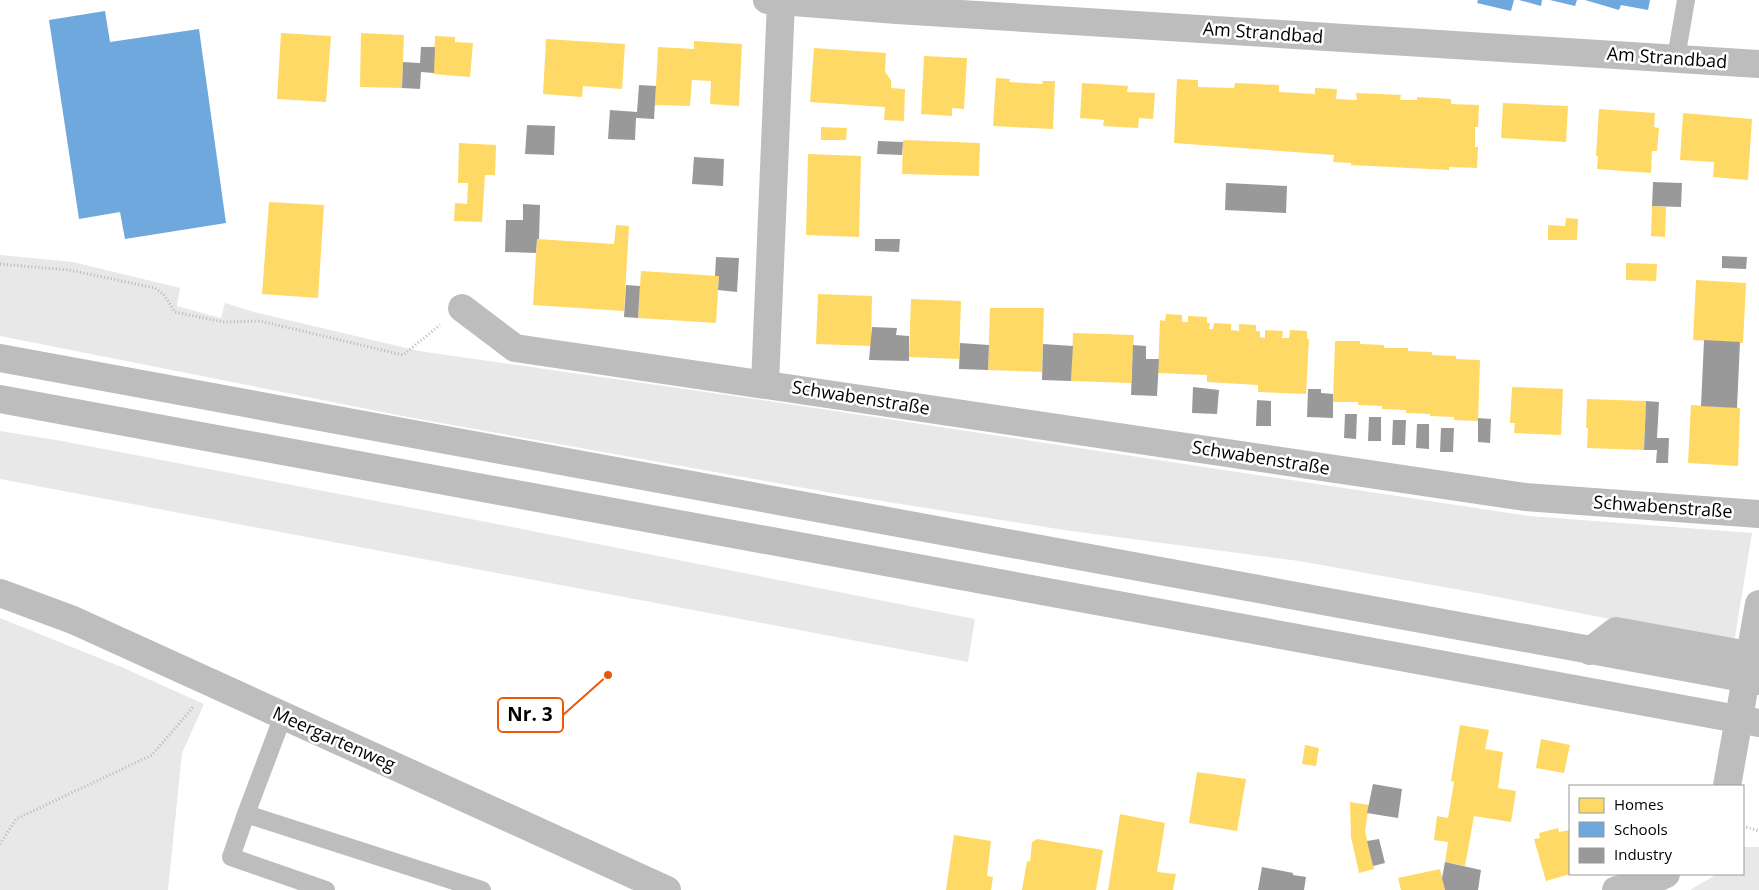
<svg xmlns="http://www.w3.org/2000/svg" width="1759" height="890" viewBox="0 0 1759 890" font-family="'Open Sans',sans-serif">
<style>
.green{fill:#e8e8e8}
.homes{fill:#ffd966}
.schools{fill:#6fa8dc}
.industry{fill:#999}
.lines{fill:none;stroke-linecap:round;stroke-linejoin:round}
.path{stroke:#b8b8b8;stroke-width:3;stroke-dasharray:1 2.5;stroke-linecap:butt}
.service{stroke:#bdbdbd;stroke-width:18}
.minor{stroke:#bdbdbd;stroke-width:28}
.trunk{stroke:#bdbdbd;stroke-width:28}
.labels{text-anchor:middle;stroke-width:5;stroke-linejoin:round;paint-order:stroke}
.street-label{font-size:18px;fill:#000;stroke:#fff}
.leader{fill:none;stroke:#e8590c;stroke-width:2}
.callout-dot{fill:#e8590c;stroke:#fff;stroke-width:2}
.callout{fill:#fff;stroke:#e8590c;stroke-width:2}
.callout-label{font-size:19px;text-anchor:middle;font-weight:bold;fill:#000}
</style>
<rect width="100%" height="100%" fill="#fff"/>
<path class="green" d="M0 255 73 262 180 288 177 306 221 318 225 303 254 312 419 351 762 400 1529 516 1752 533 1734 643 1477 593 1299 561 1064 530 838 494 413 418 0 336Z
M0 431 56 440 497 524 975 619 968 662 0 479Z
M0 618 119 666 204 704 182 753 168 890H0Z
M1743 847H1759V890H1690L1712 877 1715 874H1743Z"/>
<path class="homes" d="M281 33 331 36 326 102 277 99Z
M361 33 404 35 402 88 360 87Z
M435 36 455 37V42L473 43 470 77 433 74Z
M546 39 625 44 622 89 583 86 582 97 543 94Z
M694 41 742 44 739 106 710 104 711 81 692 80 690 106 655 105 658 47 694 49Z
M814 48 886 53 885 72 891 80V88L905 89 904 121 884 120 885 107 810 102Z
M924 56 967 58 964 109 952 108V116L921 114Z
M996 78 1010 79 1009 82 1043 84 1042 81H1055L1053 129 993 126Z
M1177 79 1198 80V87L1234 88 1235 83 1279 85V92L1315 94V88L1337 89 1336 99 1357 100 1356 93 1401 95 1400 100H1417V97L1451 99V104L1479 105 1478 127H1475V147H1478L1477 168 1449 167V170L1351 165V163L1333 162 1334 155 1174 143Z
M1082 83 1128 86 1127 92 1155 93 1153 119 1139 118 1138 128 1103 126 1104 120 1080 118Z
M1503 103 1568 106 1566 142 1501 138Z
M1599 109 1655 113 1654 127 1659 128 1657 151H1652L1651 173 1597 169 1598 156H1596Z
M1683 113 1752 119 1748 180 1713 177 1714 162 1680 160Z
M821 127 847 128 846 140H821Z
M903 140 980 143 979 176 902 174Z
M459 143 496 145 495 175H485L482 222 454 221 455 203 467 204 468 183H458Z
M808 154 861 156 859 237 806 235Z
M269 202 324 205 318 298 262 294Z
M1652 206 1666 207 1665 237 1651 236Z
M1566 218 1578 219 1577 240H1548V225L1565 226Z
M616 225 629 226 624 311 533 305 537 239 614 244Z
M1626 263 1657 264 1656 281 1626 280Z
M641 271 719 276 716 323 638 318Z
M1696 280 1746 283 1743 343 1693 340Z
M818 294 872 296 871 346 816 344Z
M911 299 961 301 959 359 909 357Z
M990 308H1044L1042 372 988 370Z
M1166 314 1182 315V322H1188V316L1207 317V323H1210L1209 329H1213L1214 323 1231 324V330L1239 331V324L1256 325V331H1260V337L1265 338V330L1283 331 1282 338H1289L1290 330 1307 331V339H1309L1306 394 1258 392V385L1207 382V375L1158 373 1160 320 1165 321Z
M1073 333 1134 335 1131 383 1071 381Z
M1335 341H1360V344L1384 345V348H1408V351L1432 352V355L1456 356V359L1480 360 1478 421 1454 420V417L1430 416V414L1406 413V410L1382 409V406L1358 405V402H1333Z
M1512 387 1563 389 1561 435 1514 433 1515 423H1510Z
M1587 399 1646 401 1644 450 1587 448 1588 428H1586Z
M1691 405 1740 408 1738 466 1688 463Z
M1460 725 1489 730 1485 749 1503 752 1498 788 1516 791 1511 822 1474 816 1465 866 1445 862 1448 842 1434 840 1437 816 1448 818 1454 782 1451 781Z
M1541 739 1570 745 1564 773 1536 768Z
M1305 745 1319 748 1316 766 1302 764Z
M1197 772 1246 779 1237 831 1189 823Z
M1350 802 1369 805 1365 831 1374 869 1359 873 1351 837Z
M1120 814 1165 823 1157 872 1176 874 1173 890H1108Z
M1558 828 1559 832 1570 830V874L1546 881 1534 839 1540 838 1539 833Z
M954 835 991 841 987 876 993 877 991 890H946Z
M1037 839 1103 850 1096 890H1022L1027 861 1030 862 1032 842Z
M1440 869 1445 890H1401L1398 878Z"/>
<path class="schools" d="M1478 0H1514L1511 11 1477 3Z
M1519 0H1542L1541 6Z
M1550 0H1577L1575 6Z
M1585 0H1650L1648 10 1621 5 1619 10Z
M105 11 110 42 199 29 226 223 125 239 120 212 79 219 49 20Z"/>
<path class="industry" d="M421 47H435L434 73 421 72 420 89 402 88 403 62 420 63Z
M639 85 656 86 654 119 636 118 635 140 608 139 610 110 637 112Z
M527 125 555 126 554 155 525 154Z
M878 141 903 142 902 155 877 154Z
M694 157 724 159 723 186 692 184Z
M1653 182 1682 183 1681 207 1652 206Z
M1226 183 1287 186 1286 213 1225 210Z
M523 204 540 205 539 239H537L536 253 505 252 506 220H523Z
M875 239H900L899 252 875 251Z
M1722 256 1747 257 1746 269 1722 268Z
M716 257 739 258 737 292 718 290 719 276H715Z
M626 285 640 286 638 318 624 317Z
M872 327 897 328 896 335 909 336V361L869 360Z
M1704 340 1740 342 1737 408 1701 406Z
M960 343 989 345 988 370 959 369Z
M1043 344 1073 346 1071 381 1042 380Z
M1133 345 1146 346V359H1159L1157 396 1131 395Z
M1193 387 1219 390 1217 414 1192 413Z
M1308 389H1321V393L1333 394V418L1307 417Z
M1257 400 1271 401V426H1256Z
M1646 401 1659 402 1657 438H1669L1668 463H1656L1657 450H1644Z
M1345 414H1357L1356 439 1344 438Z
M1369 417H1381V441H1368Z
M1478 418 1491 419 1490 443 1478 442Z
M1393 420H1406L1405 445H1392Z
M1417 424H1429V449L1416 448Z
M1441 428H1454L1453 452H1440Z
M1373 784 1402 789 1398 818 1367 813Z
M1379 839 1385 863 1373 866 1367 841Z
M1445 862 1481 870 1478 890H1445L1442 878Z
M1262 867 1293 873V875L1306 877 1304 890H1258Z"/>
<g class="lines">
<path class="path" d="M0 264 69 270 155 288 164 295 175 312 223 322 260 321 403 355 440 325
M1743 826 1759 831
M0 844 16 819 152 755 194 706"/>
<path class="service" d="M1676 58 1686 0
M283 716 246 814 231 857 326 890
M246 814 482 890"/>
<path class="minor" d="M767 0 897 10 1759 64
M462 308 515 348 1525 497 1759 514
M765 384 781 1
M0 593 73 620 667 890
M1727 786 1759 604
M1616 890 1649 882 1666 874"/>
<path class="trunk" d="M0 358 1759 681
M0 399 1759 723
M1590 651 1616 631 1759 657"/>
</g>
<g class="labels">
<g class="street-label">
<text transform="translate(1263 33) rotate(4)" y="6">Am Strandbad</text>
<text transform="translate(1667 58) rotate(4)" y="6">Am Strandbad</text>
<text transform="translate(861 398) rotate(9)" y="6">Schwabenstraße</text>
<text transform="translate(1261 458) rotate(9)" y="6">Schwabenstraße</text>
<text transform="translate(1663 507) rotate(4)" y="6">Schwabenstraße</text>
<text transform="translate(334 739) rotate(24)" y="6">Meergartenweg</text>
</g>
</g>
<path class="leader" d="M608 675L563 715"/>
<circle class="callout-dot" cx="608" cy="675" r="5"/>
<rect class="callout" x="498" y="698" width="65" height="34" rx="5"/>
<g class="callout-label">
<text x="530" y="721">Nr. 3</text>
</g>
<rect x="1569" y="785" width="175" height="90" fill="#ffffff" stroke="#999999"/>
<rect x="1579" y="798" width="25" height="15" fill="#ffd966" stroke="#999999"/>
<text x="1614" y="810" font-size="15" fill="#000000">Homes</text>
<rect x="1579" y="822" width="25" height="15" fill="#6fa8dc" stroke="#999999"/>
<text x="1614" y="835" font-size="15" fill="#000000">Schools</text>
<rect x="1579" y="848" width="25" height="15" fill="#999999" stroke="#999999"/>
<text x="1614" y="860" font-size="15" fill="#000000">Industry</text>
</svg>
